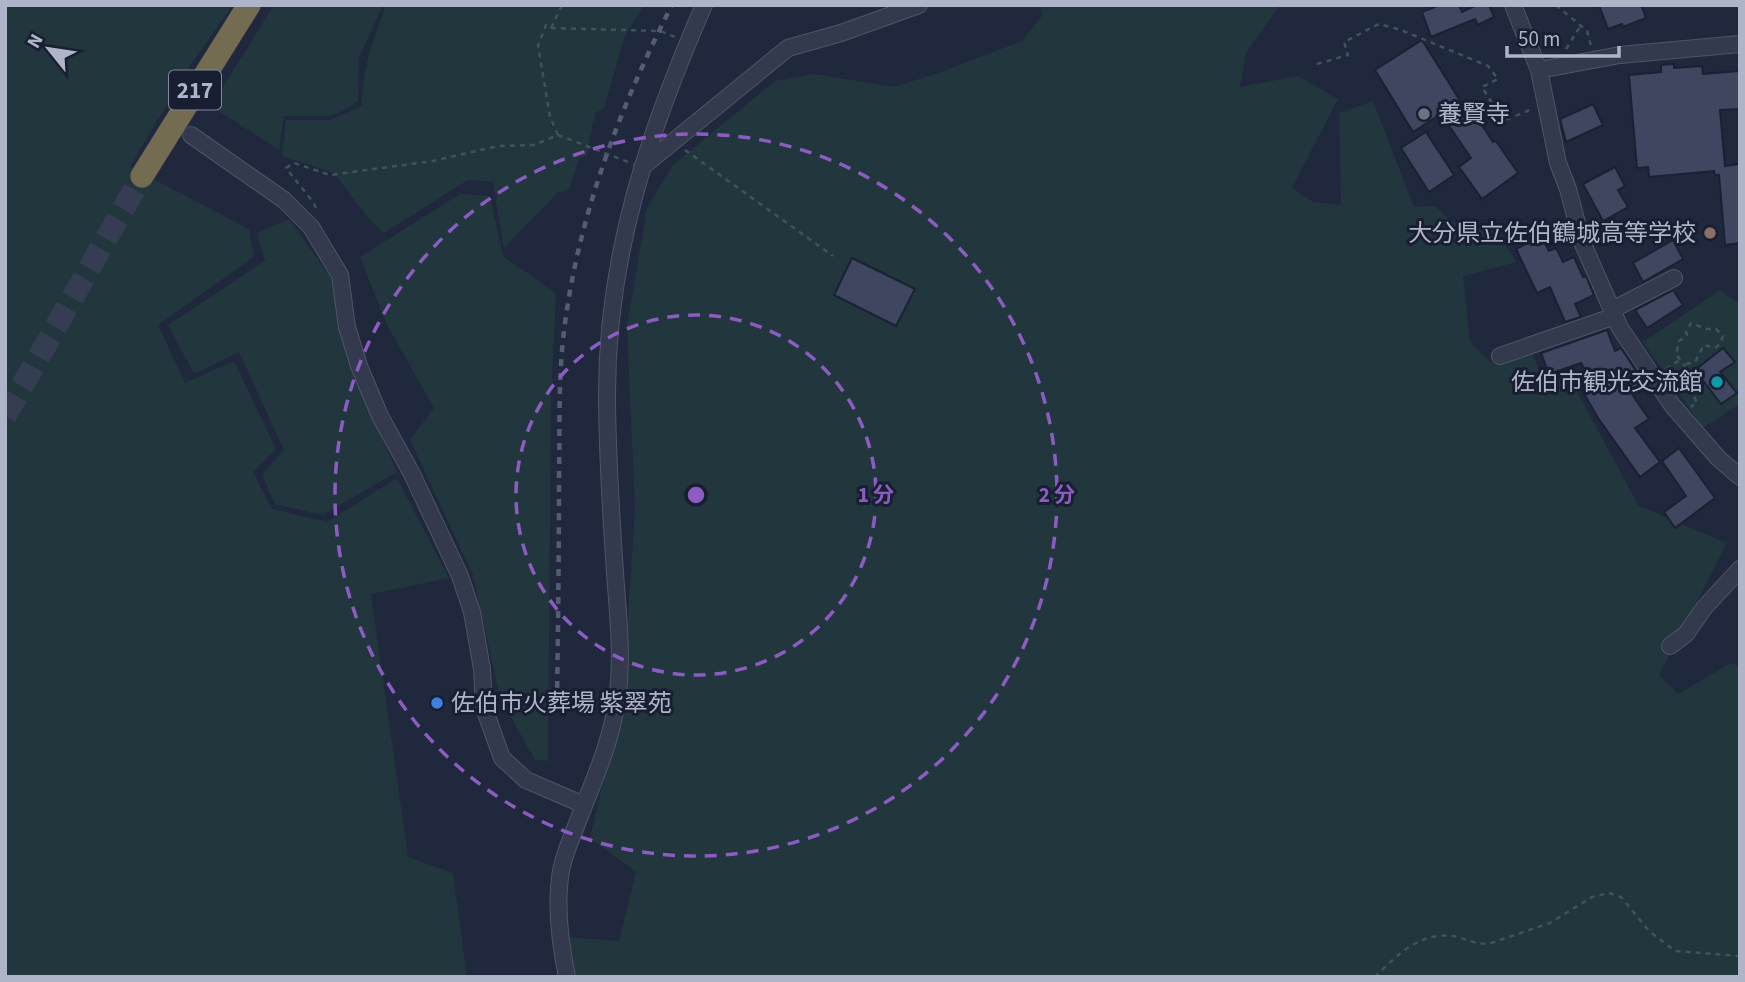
<svg xmlns="http://www.w3.org/2000/svg" width="1745" height="982" viewBox="0 0 1745 982" font-family="'Source Sans 3','Noto Sans JP',sans-serif">
<style>
.green{fill:#22363e}
.building{fill:#3e475f;stroke:#1b2134;stroke-width:2}
.lines{fill:none;stroke-linecap:round;stroke-linejoin:round}
.highway-tunnel{stroke:#353d52;stroke-width:23;stroke-dasharray:23 11;stroke-linecap:butt}
.minor-casing{stroke:#4f5568;stroke-width:18}
.highway-casing{stroke:#3c4255;stroke-width:24}
.path{stroke:#40535b;stroke-width:2.5;stroke-dasharray:5 5;stroke-linecap:butt}
.minor{stroke:#343a4d;stroke-width:16}
.highway{stroke:#746c50;stroke-width:23}
.rail{stroke:#555d74;stroke-width:4.5;stroke-dasharray:7 7;stroke-linecap:butt}
.ring{fill:none;stroke:#8d5cc2;stroke-width:3.5;stroke-dasharray:12 9}
.worship-dot{fill:#6b7280;stroke:#191f32;stroke-width:2.5}
.education-dot{fill:#8d6e63;stroke:#191f32;stroke-width:2.5}
.culture-dot{fill:#0f9aa8;stroke:#191f32;stroke-width:2.5}
.shop-dot{fill:#3f7fe0;stroke:#191f32;stroke-width:2.5}
.labels{text-anchor:middle;stroke-width:6;stroke-linejoin:round;paint-order:stroke}
.shield{fill:#191f32;stroke:#82889c;stroke-width:2}
.shield-label{font-size:23px;font-weight:bold;fill:#afb5c9}
.poi-label{font-size:24px;fill:#afb5c9;stroke:#191f32;text-anchor:start}
.centre{fill:#8d5cc2;stroke:#191f32;stroke-width:3.5}
.ring-label{font-size:21px;text-anchor:middle;font-weight:bold;fill:#8d5cc2;stroke:#191f32;stroke-width:6;stroke-linejoin:round;paint-order:stroke}
</style>
<rect width="100%" height="100%" fill="#20283d"/>
<path class="green" d="M5 5H233L191 64 130 167 249 229 254 257 158 325 185 383 234 361 276 449 253 472 272 509 327 522 397 478 449 578 371 594 408 857 453 873 467 977H5Z
M274 5H383L359 58 358 102 332 116H284L279 150 211 106Z
M386 5H644L625 36 604 108 595 113 587 155 579 159 569 190 558 192 504 248 493 182 468 180 384 233 365 214 334 173 282 156 286 120H330L362 106C362 67 373 41 386 5Z
M1040 5H1280L1246 53 1240 87 1298 76 1338 99 1292 188 1313 202 1341 205 1339 113 1373 101 1414 207 1435 206 1452 222 1495 230 1517 262 1463 276 1470 342 1491 363 1532 352 1543 381 1570 379 1639 506 1727 543 1659 675 1678 694 1731 663 1740 667V977H574L567 937 619 941 636 872 590 838 611 748 626 645 635 511 627 326 647 208 673 165 775 81 814 74 894 87 941 72 1022 41 1042 16Z
M460 194 490 196 503 256 556 293 551 400 548 761 535 760 500 698 473 575 410 440 434 408 386 323 360 257Z
M289 219 331 278 346 358 397 472 323 515 275 504 262 475 284 450 239 352 194 374 168 325 265 261 257 233Z
M1720 290 1740 304V404L1703 428 1643 342Z"/>
<path class="building" d="M1440 5H1459L1462 12 1477 5H1489L1494 17 1478 25 1475 19 1431 37 1422 12Z
M1599 5H1641L1646 18 1623 27 1622 24 1608 29Z
M1422 40 1466 110 1470 107 1493 142 1496 141 1518 173 1482 199 1459 167 1471 158 1441 114 1413 132 1375 70Z
M1674 64V68L1702 66 1703 74 1740 71V109L1720 110 1725 166 1740 164V243L1725 245 1719 175H1715L1714 171 1649 177 1648 167 1637 168 1629 75 1661 72V65Z
M1593 104 1603 125 1566 142 1560 119Z
M1426 132 1454 175 1429 192 1401 148Z
M1615 167 1625 186 1618 190 1628 207 1603 221 1583 184Z
M1541 236 1549 251 1556 248 1563 262 1574 257 1583 277 1586 276 1594 295 1575 304 1581 317 1565 322 1550 287 1537 293 1516 249Z
M1673 240 1683 259 1643 282 1633 263Z
M852 258 915 289 896 326 834 295Z
M1673 290 1683 305 1647 328 1635 310Z
M1607 330 1615 351 1621 348 1646 386 1632 394 1649 419 1635 428 1660 462 1640 477 1598 418 1582 390 1593 384 1581 363 1549 374 1541 353Z
M1723 348 1735 362 1720 372 1737 393 1721 404 1695 370Z
M1679 448 1715 498 1675 528 1664 512 1686 496 1662 461Z"/>
<g class="lines">
<path class="highway-tunnel" d="M5 416 142 176"/>
<g class="minor-casing">
<path id="minor" d="M1513 5 1539 70 1558 163 1568 189 1582 242 1620 328 1672 405 1718 458 1740 477
M1539 70 1620 55 1740 44
M191 135 284 200 311 227 340 275 347 327 359 366 380 416 412 474 460 576 472 612 482 669 484 708 502 758 526 780 584 805
M642 167 788 48 841 33 919 5
M1612 310 1674 278
M1500 356 1615 316
M1670 646 1686 634 1704 608 1740 569
M567 977C560 943 555 906 561 871 564 854 572 837 578 821 593 782 611 743 617 700 623 658 618 616 615 573 611 514 607 453 607 393 607 254 649 131 704 5"/>
</g>
<g class="highway-casing">
<path id="highway" d="M142 176 249 5"/>
</g>
<path class="path" d="M1556 5 1587 31 1591 46
M551 28 660 31 675 37
M1566 49 1581 25
M1317 64 1348 55 1344 42 1379 24 1401 30 1488 66 1498 79 1482 87 1503 121 1532 109
M558 135 550 117 538 46 546 25 551 28 562 5
M685 150 833 256
M316 208 313 202 286 168 294 163 330 175 433 161 498 146 534 145 558 135 628 162
M1686 364 1695 362 1704 345 1715 348 1720 344 1723 336 1716 329H1706L1691 323 1686 332 1687 335 1679 341 1676 355C1688 366 1687 377 1696 389L1691 392 1697 402 1691 407
M1666 369 1681 359
M1375 977C1396 956 1419 932 1452 936 1466 938 1477 946 1491 943L1550 923 1592 897 1609 893 1621 897 1649 931 1675 951 1740 956"/>
<use href="#minor" class="minor"/>
<use href="#highway" class="highway"/>
<path class="rail" d="M557 702C558 628 559 554 559 479 560 430 558 380 564 331 578 216 620 107 672 5"/>
</g>
<g class="ring">
<circle cx="696" cy="495" r="180"/>
<circle cx="696" cy="495" r="361"/>
</g>
<circle class="worship-dot" cx="1424" cy="114" r="7"/>
<circle class="education-dot" cx="1710" cy="233" r="7"/>
<circle class="culture-dot" cx="1717" cy="382" r="7"/>
<circle class="shop-dot" cx="437" cy="703" r="7"/>
<g class="labels">
<rect class="shield" x="169" y="70.5" width="52" height="39" rx="5"/>
<g class="shield-label">
<text x="195" y="98">217</text>
</g>
<g class="poi-label">
<text x="1438" y="122">養賢寺</text>
<text x="1696" y="241" text-anchor="end">大分県立佐伯鶴城高等学校</text>
<text x="1703" y="390" text-anchor="end">佐伯市観光交流館</text>
<text x="451" y="711">佐伯市火葬場 紫翠苑</text>
</g>
</g>
<circle cx="696" cy="495" r="10" class="centre"/>
<g class="ring-label">
<text x="876" y="502">1 分</text>
<text x="1057" y="502">2 分</text>
</g>
<rect width="1745" height="982" fill="none" stroke="#afb5c9" stroke-width="14"/>
<g transform="translate(49 49) rotate(300)" stroke="#191f32" stroke-width="5" paint-order="stroke">
<path d="M0-5L12 26L0 18L-12 26Z" fill="#afb5c9"/>
<text y="-10" font-size="19" font-weight="bold" text-anchor="middle" fill="#afb5c9">N</text>
</g>
<path d="M1507 46v10h112v-10" fill="none" stroke="#afb5c9" stroke-width="3.5"/>
<text x="1518" y="46" font-size="21" fill="#afb5c9" stroke="#191f32" stroke-width="5" paint-order="stroke">50 m</text>
</svg>
